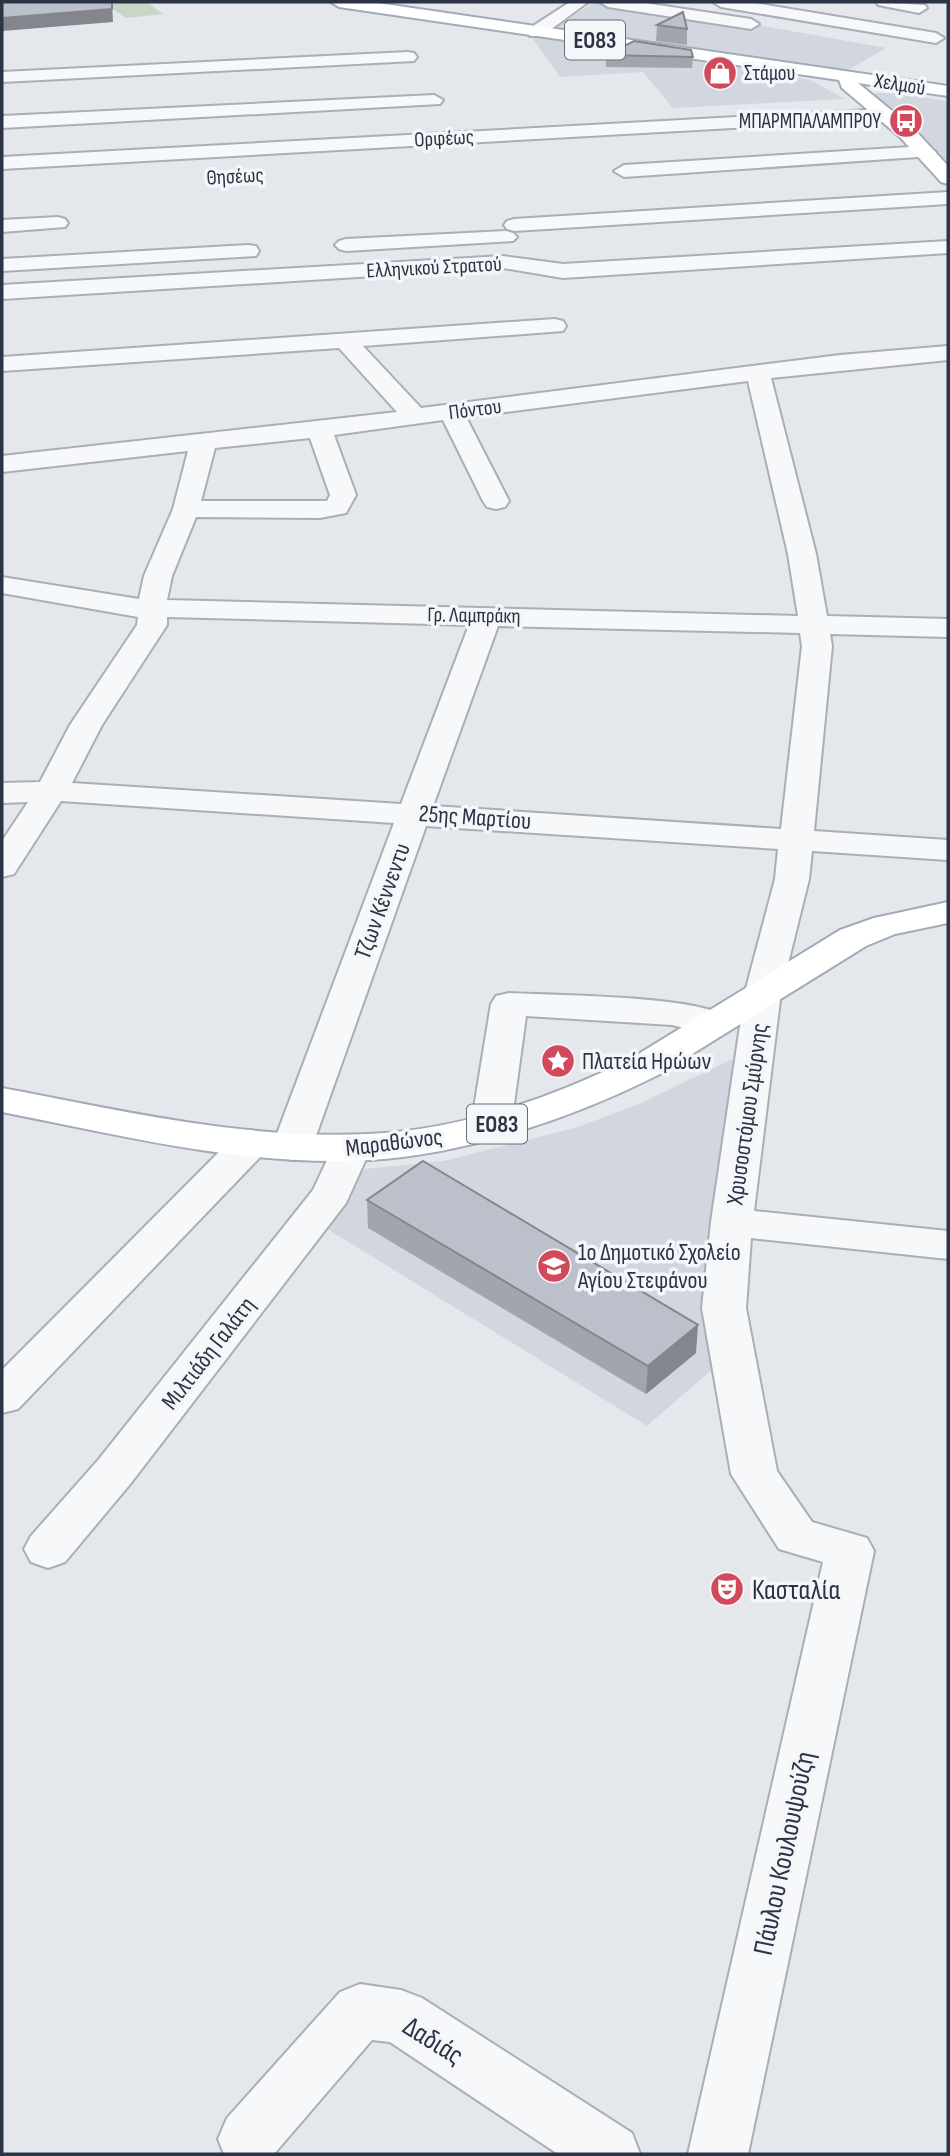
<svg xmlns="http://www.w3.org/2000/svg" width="950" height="2156" viewBox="0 0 950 2156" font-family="'Sofia Sans Condensed',sans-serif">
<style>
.built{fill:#d2d6de}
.green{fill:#c9d6c5}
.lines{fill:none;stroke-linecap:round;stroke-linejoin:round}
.minor-casing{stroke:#a9aeb7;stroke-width:4}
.major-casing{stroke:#a3abb8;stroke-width:4}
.minor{fill:#f7f8fa;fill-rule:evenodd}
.major{fill:#fff;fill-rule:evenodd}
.wall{fill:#a1a5ae}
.shaded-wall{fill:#83868d}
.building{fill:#bbc0ca;stroke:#83868d;stroke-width:2}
.labels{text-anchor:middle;stroke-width:7;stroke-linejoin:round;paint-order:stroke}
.far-poi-label{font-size:21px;fill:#2b3445;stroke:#f4f6f9;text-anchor:start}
.far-street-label{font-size:21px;fill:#2b3445;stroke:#f4f6f9}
.shield{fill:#f4f6f9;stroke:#676e7b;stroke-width:2}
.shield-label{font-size:23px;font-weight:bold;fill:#2b3445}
.street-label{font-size:24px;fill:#2b3445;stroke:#f4f6f9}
.poi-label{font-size:24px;fill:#2b3445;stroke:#f4f6f9;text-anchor:start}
.near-poi-label{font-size:28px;fill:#2b3445;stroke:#f4f6f9;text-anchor:start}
.near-street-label{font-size:28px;fill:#2b3445;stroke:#f4f6f9}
</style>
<rect width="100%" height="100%" fill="#e4e7ec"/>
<path class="built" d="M595 2 719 18 886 48 841 74 551 30Z
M531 36 781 74 810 80 845 99 673 108 643 72 560 77Z
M874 93H896L948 101V170L924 143 874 100Z
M730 1060 744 1062 723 1360 647 1426 321 1225 365 1169 444 1161 578 1127 639 1104Z"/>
<path class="green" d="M130 2H146L163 14 126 18 106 4Z"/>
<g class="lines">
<g class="minor-casing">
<path id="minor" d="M570 2H588L542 36H530L528 32 530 28Z
M600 2H638L751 19 759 24 751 29 608 7Z
M713 2H749L936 33 944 38 936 43 721 7Z
M876 2 925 5 927 8 919 13 878 5Z
M408 52 414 53 417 57 414 61 2 82V72Z
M434 95 443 100 440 104 2 128V116Z
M886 109 895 115 893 119 2 169V157Z
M926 146 936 152 933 156 624 177 614 171 624 165Z
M948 192V204L514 231 507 229 504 225 507 221 514 219Z
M58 217 65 219 68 223 65 227 2 232V220Z
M506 231 513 233 517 237 513 241 346 251 339 249 335 245 339 241 346 239Z
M948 241V253L563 278 503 268 2 299V285L503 256 563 264Z
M248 245 256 246 259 251 256 256 2 271V259Z
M555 319 563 321 566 326 563 331 363 346 421 408 840 355 948 346V360L771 378 816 554 827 616 948 619V637L830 634 832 646 814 831 948 840V860L812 851 809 879 781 992 754 1211 948 1231V1259L751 1238 746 1308 777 1471 812 1522 867 1538 874 1551 748 2154H688L823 1562 779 1549 731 1474 702 1308 711 1222 745 992 775 879 778 849 426 826 312 1147 306 1156 292 1160 278 1156 272 1147 394 823 61 801 14 874 2 877V841L28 802 2 803V783L40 782 70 725 137 625 138 617 2 593V577L139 599 144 576 173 509 188 451 2 472V456L397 412 339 348 2 371V357ZM748 381 788 554 798 616 167 600 172 576 196 517 320 518 346 513 356 495 334 435 443 420 483 501 487 507 496 509 505 507 509 501 466 417ZM310 438 330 495 327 501H201L215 448ZM167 617 469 625 401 804 72 783 102 725 167 625ZM498 626 800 633 802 646 781 829 433 806Z
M509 993C551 995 695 996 724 1016 726 1017 729 1022 731 1024L725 1032 712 1035 672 1025 526 1016 511 1126 505 1135 491 1138 477 1135 471 1126 491 1004 496 996Z
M251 1130 265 1134 271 1143 265 1152 18 1409 2 1413V1370L237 1134Z
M351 1135 365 1139 371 1148 346 1203 131 1483 65 1562 48 1568 31 1562 24 1549 31 1536 99 1459 313 1190 337 1139Z
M360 1984 401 1990 422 1998 632 2133 640 2154H558L390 2042 372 2040 274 2154H224L218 2139 227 2118 340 1992Z"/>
</g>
<g class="major-casing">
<path id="major" d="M331 2H371L948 86V96L858 83 914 129 948 166V184L941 182 900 137 842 88 839 80 339 7Z
M948 902V923L895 934 866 946 660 1074C573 1118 467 1154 370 1160 246 1167 123 1136 2 1112V1088C124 1111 245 1140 369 1134 460 1130 552 1098 632 1058L840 930 874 918Z"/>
</g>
<use href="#minor" class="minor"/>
<use href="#major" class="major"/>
</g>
<path class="wall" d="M657 25 687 29V45L656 41Z
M606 55 693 57 692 68 606 67Z
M367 1200 696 1353 646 1394 368 1228Z"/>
<path class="shaded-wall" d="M112 2 113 22 2 31V18Z
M698 1325 696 1353 646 1394 648 1366Z"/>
<path class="building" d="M2 2H112V9L2 18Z
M683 12 687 29 657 25Z
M634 41 691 50 693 57 606 55Z
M423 1161 698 1325 648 1366 367 1200Z"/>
<defs>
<g id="shop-disc" transform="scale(1.75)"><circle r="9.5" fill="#d1495b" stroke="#f4f6f9"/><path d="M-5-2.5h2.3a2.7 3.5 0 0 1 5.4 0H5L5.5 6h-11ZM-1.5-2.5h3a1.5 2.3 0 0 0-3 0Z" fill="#fff"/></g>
<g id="bus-disc" transform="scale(1.75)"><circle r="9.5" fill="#d1495b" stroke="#f4f6f9"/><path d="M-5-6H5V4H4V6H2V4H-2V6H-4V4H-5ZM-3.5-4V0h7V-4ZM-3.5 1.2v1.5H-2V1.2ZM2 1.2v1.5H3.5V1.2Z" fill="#fff"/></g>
<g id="sight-disc" transform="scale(1.75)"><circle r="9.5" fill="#d1495b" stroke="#f4f6f9"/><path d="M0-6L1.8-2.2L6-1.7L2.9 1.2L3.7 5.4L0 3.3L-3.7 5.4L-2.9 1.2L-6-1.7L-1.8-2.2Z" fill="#fff"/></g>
<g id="school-disc" transform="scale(1.75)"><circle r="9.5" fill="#d1495b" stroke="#f4f6f9"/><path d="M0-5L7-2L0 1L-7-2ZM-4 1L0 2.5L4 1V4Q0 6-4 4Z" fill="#fff"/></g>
<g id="theatre-disc" transform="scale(1.75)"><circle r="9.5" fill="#d1495b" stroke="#f4f6f9"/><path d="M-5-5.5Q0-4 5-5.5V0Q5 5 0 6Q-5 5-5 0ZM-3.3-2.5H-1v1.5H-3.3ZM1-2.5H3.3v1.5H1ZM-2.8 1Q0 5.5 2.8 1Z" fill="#fff"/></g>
</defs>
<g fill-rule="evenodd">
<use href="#shop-disc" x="720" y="73"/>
<use href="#bus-disc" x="906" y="121"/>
<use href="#sight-disc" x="558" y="1061"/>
<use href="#school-disc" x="554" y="1266"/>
<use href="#theatre-disc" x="727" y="1589"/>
</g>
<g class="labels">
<g class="far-poi-label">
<text x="744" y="80">Στάμου</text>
<text x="881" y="128" text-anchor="end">ΜΠΑΡΜΠΑΛΑΜΠΡΟΥ</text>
</g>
<g class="far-street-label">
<text transform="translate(900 84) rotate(9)" y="7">Χελμού</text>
<text transform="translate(444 138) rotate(-3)" y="7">Ορφέως</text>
<text transform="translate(235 176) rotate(-3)" y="7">Θησέως</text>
<text transform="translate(434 267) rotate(-3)" y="7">Ελληνικού Στρατού</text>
<text transform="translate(475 409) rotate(-7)" y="7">Πόντου</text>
<text transform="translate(474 615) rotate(1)" y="7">Γρ. Λαμπράκη</text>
</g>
<g class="shield">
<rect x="565" y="20.5" width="60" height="39" rx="5"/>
<rect x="467" y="1104.5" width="60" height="39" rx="5"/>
</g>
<g class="shield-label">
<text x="595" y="48">ΕΟ83</text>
<text x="497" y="1132">ΕΟ83</text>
</g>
<g class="street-label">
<text transform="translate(475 817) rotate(4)" y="8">25ης Μαρτίου</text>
<text transform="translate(382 901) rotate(-70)" y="8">Τζων Κέννεντυ</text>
<text transform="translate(747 1114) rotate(-82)" y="8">Χρυσοστόμου Σμύρνης</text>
<text transform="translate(394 1142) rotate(-7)" y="8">Μαραθώνος</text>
<text transform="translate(208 1353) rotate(-52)" y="8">Μιλτιάδη Γαλάτη</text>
</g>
<g class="poi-label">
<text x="582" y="1069">Πλατεία Ηρώων</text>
<text x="578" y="1260">1ο Δημοτικό Σχολείο<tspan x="578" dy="28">Αγίου Στεφάνου</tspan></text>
</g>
<g class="near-poi-label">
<text x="752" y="1599">Κασταλία</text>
</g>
<g class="near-street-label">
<text transform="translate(783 1853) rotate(-78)" y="10">Πάυλου Κουλουψούζη</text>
<text transform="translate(434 2040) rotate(32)" y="10">Δαδιάς</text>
</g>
</g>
<rect width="950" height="2156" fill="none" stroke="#2b3445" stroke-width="7"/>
</svg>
